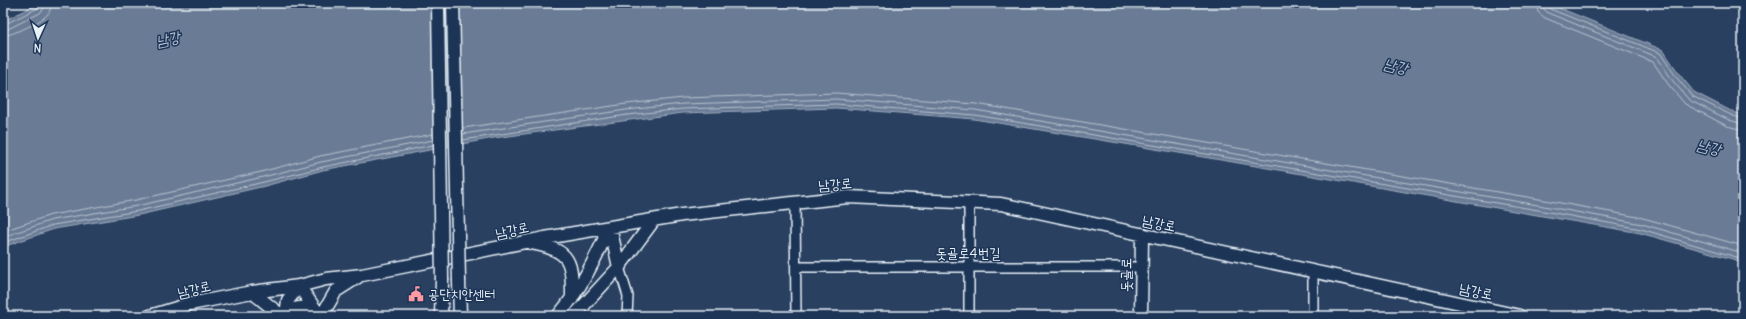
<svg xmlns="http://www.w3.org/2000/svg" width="1746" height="319" viewBox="0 0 1746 319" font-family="Delius,'Poor Story',sans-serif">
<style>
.water{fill:#6b7c95;stroke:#9dabbd}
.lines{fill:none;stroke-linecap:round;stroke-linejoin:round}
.shore{stroke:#b6c2d0;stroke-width:1}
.minor-casing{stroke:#e8f1f8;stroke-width:12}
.tertiary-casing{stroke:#e8f1f8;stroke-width:15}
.minor{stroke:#1d3557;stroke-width:9}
.tertiary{stroke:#1d3557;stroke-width:12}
.tertiary-bridge-casing{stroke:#e8f1f8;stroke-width:15;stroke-linecap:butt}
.tertiary-bridge{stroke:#1d3557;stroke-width:12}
.labels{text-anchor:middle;stroke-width:3;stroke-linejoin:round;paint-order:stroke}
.street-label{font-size:14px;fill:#e8f1f8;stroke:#1d3557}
.poi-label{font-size:14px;fill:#e8f1f8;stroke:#1d3557;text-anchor:start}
.water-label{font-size:15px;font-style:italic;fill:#b6c2d0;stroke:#1d3557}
</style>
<rect width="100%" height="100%" fill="#294061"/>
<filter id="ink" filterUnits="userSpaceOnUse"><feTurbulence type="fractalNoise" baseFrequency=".025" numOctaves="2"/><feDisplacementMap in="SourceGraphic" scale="8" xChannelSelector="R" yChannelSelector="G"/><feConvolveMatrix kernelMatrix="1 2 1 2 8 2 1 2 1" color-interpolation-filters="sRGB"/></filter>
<g filter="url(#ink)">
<path class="water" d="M40 3H1547L1663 50 1680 75 1694 92 1733 112 1743 115V263L1736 260 1640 233 1227 161 974 119 836 108 683 113 494 138 323 170 265 186 139 215 54 229 3 247V21Z"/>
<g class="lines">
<path class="shore" d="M1536 3 1538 12 1545 18 1653 62 1668 84 1685 104 1727 126 1743 130
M1542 3 1544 9 1548 13 1657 57 1673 81 1689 100 1729 120 1743 124
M1547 3 1550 9 1660 53 1677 78 1692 96 1731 115 1743 119
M3 25 38 8 40 3
M3 30 8 29 40 13 44 8 45 3
M3 36C12 35 41 22 47 15 50 12 51 8 51 3
M463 128 626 104 683 98 836 93 976 104 1539 199 1643 218 1743 246
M463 134 626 110 683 104 836 99 975 110 1538 205 1642 224 1743 253
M463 140 627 115 683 109 836 104 975 115 1538 210 1641 229 1743 259
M3 231 51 215 136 200 261 172 320 156 433 134
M3 237 52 220 137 206 263 177 321 162 433 140
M3 243 53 225 138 211 264 182 323 167 433 145"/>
<g class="minor-casing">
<path id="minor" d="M795 203 796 316
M969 203V316
M619 267 628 296 627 316
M796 267H1141
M1313 316V272"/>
</g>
<g class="tertiary-casing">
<path id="tertiary" d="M610 227 619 267
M531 243C572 250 572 262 572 299
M459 281 460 316
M252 292 282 316
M286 313C300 305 304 306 316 316
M150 316 190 304 252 292 299 286 326 279 362 275 545 238 682 215 848 197 1001 204 1520 316
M286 316 288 300 299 286 320 316
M325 316V310L336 291 358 277
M441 316 442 280
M558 316C581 289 595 259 610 227
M574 316 619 267 654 220
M1141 316 1142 234"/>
</g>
<use href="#minor" class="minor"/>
<use href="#tertiary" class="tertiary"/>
<g class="tertiary-bridge-casing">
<path id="tertiary-bridge" d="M438 3 442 280
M453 3 459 281"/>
</g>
<use href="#tertiary-bridge" class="tertiary-bridge"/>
</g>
</g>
<defs>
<g id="civic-bare" transform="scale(1.2)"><path d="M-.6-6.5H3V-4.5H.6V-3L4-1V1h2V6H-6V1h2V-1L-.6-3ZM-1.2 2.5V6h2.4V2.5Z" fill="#ff9aa2" stroke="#1d3557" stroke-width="2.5" paint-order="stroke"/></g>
</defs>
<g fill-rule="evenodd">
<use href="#civic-bare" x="416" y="294"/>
</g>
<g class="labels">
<g class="street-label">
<text transform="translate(835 184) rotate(-4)" y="5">남강로</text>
<text transform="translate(1159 223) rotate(12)" y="5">남강로</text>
<text transform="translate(512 230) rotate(-12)" y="5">남강로</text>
<text x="968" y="258">돗골로4번길</text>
<text transform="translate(1126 275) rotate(-90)" y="5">돗골로</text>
<text transform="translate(194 289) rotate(-13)" y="5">남강로</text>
<text transform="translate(1476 291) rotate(12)" y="5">남강로</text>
</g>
<g class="poi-label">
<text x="428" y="299">공단치안센터</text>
</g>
<g class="water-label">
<text transform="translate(168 39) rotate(-12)" y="5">남강</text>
<text transform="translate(1396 66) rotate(14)" y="5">남강</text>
<text transform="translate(1709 147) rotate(14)" y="5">남강</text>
</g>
</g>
<rect width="1746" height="319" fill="none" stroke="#1d3557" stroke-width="16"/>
<rect x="8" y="8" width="1730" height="303" fill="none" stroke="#e8f1f8" stroke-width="1.5" filter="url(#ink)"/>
<g transform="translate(38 38) rotate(183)" stroke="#1d3557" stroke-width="3" paint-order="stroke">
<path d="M0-3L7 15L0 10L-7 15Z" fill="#e8f1f8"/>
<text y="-6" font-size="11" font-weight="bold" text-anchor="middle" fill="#e8f1f8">N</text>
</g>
</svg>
